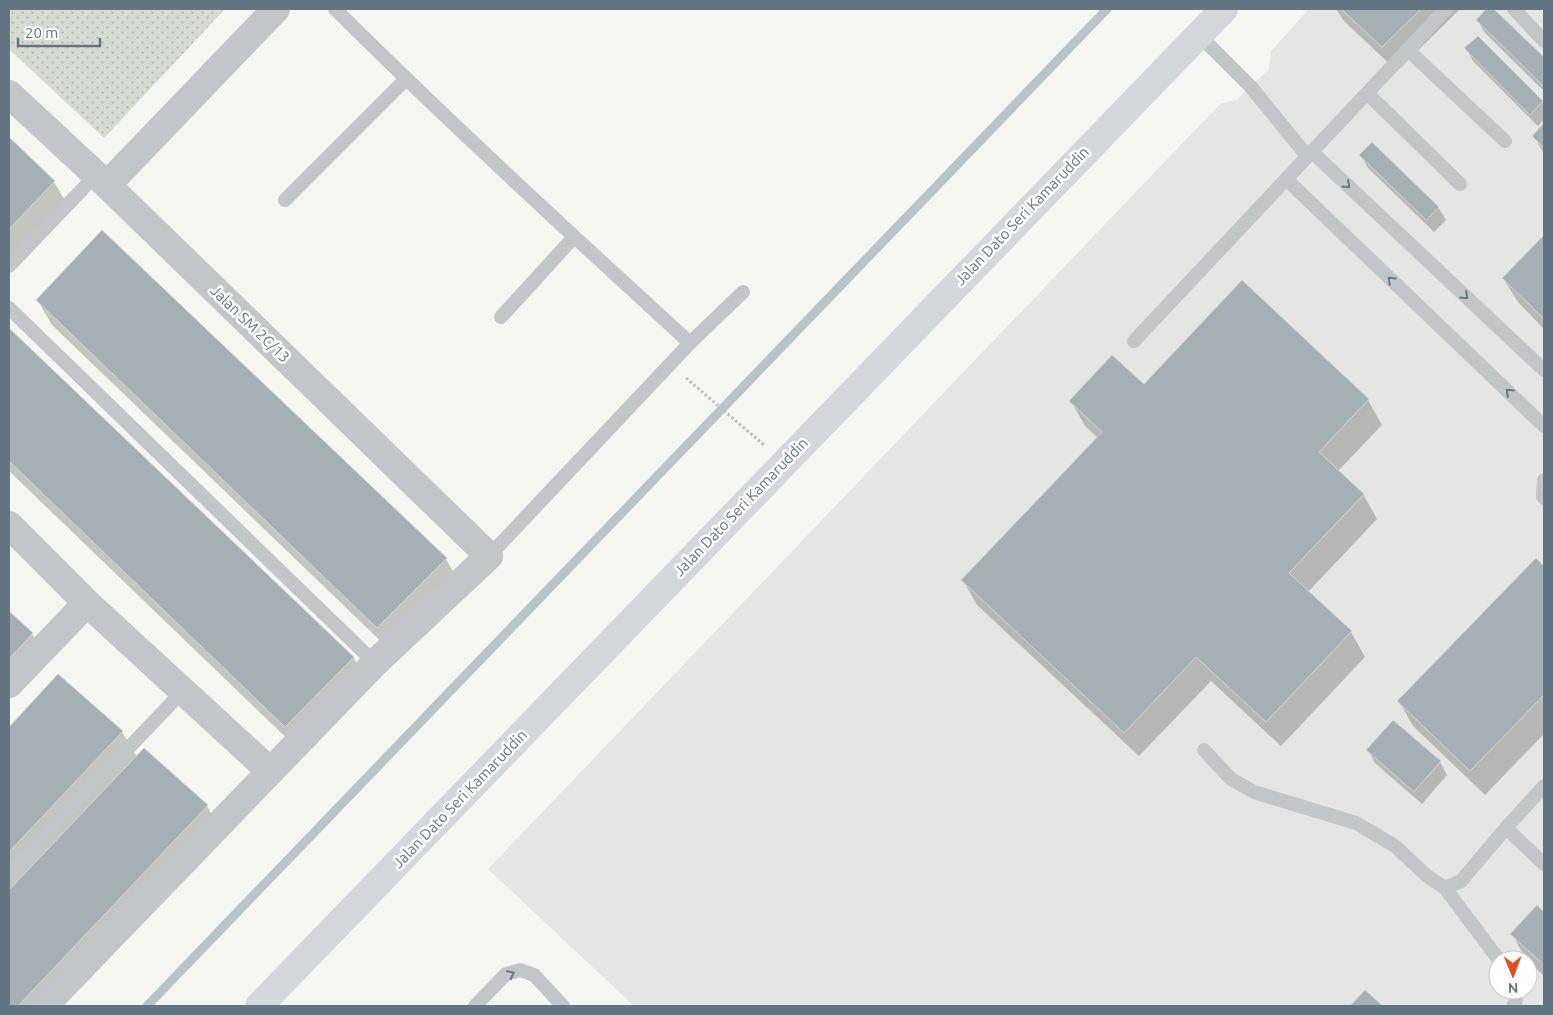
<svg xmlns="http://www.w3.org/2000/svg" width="1553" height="1015" viewBox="0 0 1553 1015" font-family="Ubuntu,sans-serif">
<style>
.built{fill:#e5e6e4;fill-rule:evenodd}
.park{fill:url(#park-dots)}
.shadow{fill:#0003}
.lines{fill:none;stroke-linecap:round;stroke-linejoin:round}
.stream{stroke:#b9c4c8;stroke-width:9}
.building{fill:#a6afb4;stroke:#d6d6d4}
.path{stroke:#bcbec0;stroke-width:3;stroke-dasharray:2.5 2.5;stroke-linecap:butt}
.lane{stroke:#c2c6c9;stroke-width:14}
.street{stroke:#c2c6c9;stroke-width:28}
.secondary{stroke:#d4d8dc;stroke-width:28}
.oneway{stroke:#687986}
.labels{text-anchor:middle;stroke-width:5;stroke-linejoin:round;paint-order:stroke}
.street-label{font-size:15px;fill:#637582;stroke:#fff}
</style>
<defs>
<pattern id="park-dots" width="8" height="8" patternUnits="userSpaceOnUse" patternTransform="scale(1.25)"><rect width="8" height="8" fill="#d6dcd2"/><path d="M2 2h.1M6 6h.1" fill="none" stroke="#b1b7b0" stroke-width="1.8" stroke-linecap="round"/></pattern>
</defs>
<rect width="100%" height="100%" fill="#f5f5f1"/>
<path class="built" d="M1309 9H1544V1006H634L488 869 1220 104 1238 99 1269 69 1271 51ZM1498 960H1528V990H1498Z"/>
<path class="park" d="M9 9H225L104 138 9 49Z"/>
<path class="shadow" d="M1336 9H1460L1397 71 1344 21Z
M1488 9H1492L1544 59V91L1485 33 1477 20Z
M1466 48 1542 101 1544 106V119L1538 126 1473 61Z
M1544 125V154L1534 136Z
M9 139 54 182 69 207 9 267Z
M1361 155 1438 207 1446 220 1434 232 1368 168Z
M1544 237V329L1518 302 1503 278Z
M1243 282 1368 400 1382 425 1338 471 1363 494 1377 519 1308 592 1351 632 1365 657 1281 746 1211 681 1139 756 977 605 963 580 1098 438 1085 426 1071 401 1144 386Z
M38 301 446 559 460 584 392 652 52 325Z
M9 330 353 657 367 682 300 751 9 471Z
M1536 560 1544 567V734L1485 795 1413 726 1399 701Z
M9 613 32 634 47 658 9 698Z
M59 676 122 732 137 757 207 806 221 831 55 1006H9V729Z
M1368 750 1440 762 1447 775 1422 804 1375 763Z
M1537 907 1544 913V976L1526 959 1512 934Z"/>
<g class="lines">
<path class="stream" d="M147 1006 1107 9"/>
</g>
<path class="building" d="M1341 9H1421L1382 47Z
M1486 9H1494L1544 57V87L1476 20Z
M1478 36 1543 101 1530 115 1464 48Z
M1544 123V148L1532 136Z
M9 137 55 181 9 229Z
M1372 142 1439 207 1426 220 1359 155Z
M102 230 447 558 377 628 36 300Z
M1544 235V319L1502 278Z
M1242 280 1369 399 1319 452 1364 494 1289 573 1352 631 1266 722 1196 657 1124 733 961 580 1102 432 1069 401 1112 355 1144 384Z
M9 328 354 657 285 727 9 461Z
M1536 558 1544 566V695L1470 771 1397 701Z
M9 611 33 633 9 659Z
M58 674 123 731 9 852V727Z
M1393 720 1441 761 1414 792 1366 750Z
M144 748 208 805 18 1006H9V890Z
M1537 905 1544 912V965L1510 934Z
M1365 990 1383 1006H1350Z"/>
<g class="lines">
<path class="path" d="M686 378 765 446"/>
<path class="lane" d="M335 9C450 123 570 233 690 343
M1514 9 1544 41
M1199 35 1251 87 1307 156
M1408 50 1505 141
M1367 93 1460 184
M1311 151 1544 370
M1286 179 1544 426
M285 200 406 79
M9 266 96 175
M9 308 375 663
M501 317 574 237
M1134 341 1446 9
M1544 480 1543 496 1544 498
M489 556 690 343 743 292
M1204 750 1231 779 1254 792 1356 823 1395 846 1427 876 1445 888 1461 881 1506 828 1544 786
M1506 828 1544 864
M9 873 183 691
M1445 888 1499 960
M475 1006 506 974 520 970 534 975 563 1006
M1513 1006 1516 1000V990"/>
<path class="street" d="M9 94 107 185 489 556 375 663 44 1006
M107 185 276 9
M9 525 87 603 270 771
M9 684 87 603"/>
<path class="secondary" d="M259 1006 1224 9"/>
</g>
<defs><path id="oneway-chevron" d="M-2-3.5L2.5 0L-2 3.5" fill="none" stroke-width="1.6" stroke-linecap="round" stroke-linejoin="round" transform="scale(1.25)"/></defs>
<g class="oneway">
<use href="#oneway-chevron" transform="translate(1347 185) rotate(43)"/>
<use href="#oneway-chevron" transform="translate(1391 280) rotate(-136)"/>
<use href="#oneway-chevron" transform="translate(1465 296) rotate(43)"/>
<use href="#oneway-chevron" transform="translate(1509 392) rotate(-136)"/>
<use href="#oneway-chevron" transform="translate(511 974) rotate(-26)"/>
</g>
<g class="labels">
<g class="street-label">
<text transform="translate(1022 216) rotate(-46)" y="5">Jalan Dato Seri Kamaruddin</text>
<text transform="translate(250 324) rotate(44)" y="5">Jalan SM 2C/13</text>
<text transform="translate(741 507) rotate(-46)" y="5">Jalan Dato Seri Kamaruddin</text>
<text transform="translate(460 799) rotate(-46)" y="5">Jalan Dato Seri Kamaruddin</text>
</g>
</g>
<rect width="1553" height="1015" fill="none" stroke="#637582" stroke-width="20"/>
<g transform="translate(1513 975) rotate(179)"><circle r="24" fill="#ffffff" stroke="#c1c8cd"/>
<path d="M0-4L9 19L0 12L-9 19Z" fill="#e44d22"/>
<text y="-8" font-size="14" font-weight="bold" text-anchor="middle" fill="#637582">N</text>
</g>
<path d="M18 38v8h82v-8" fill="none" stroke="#637582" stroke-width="2.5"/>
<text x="25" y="38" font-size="15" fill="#637582" stroke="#ffffff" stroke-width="4" paint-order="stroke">20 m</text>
</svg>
